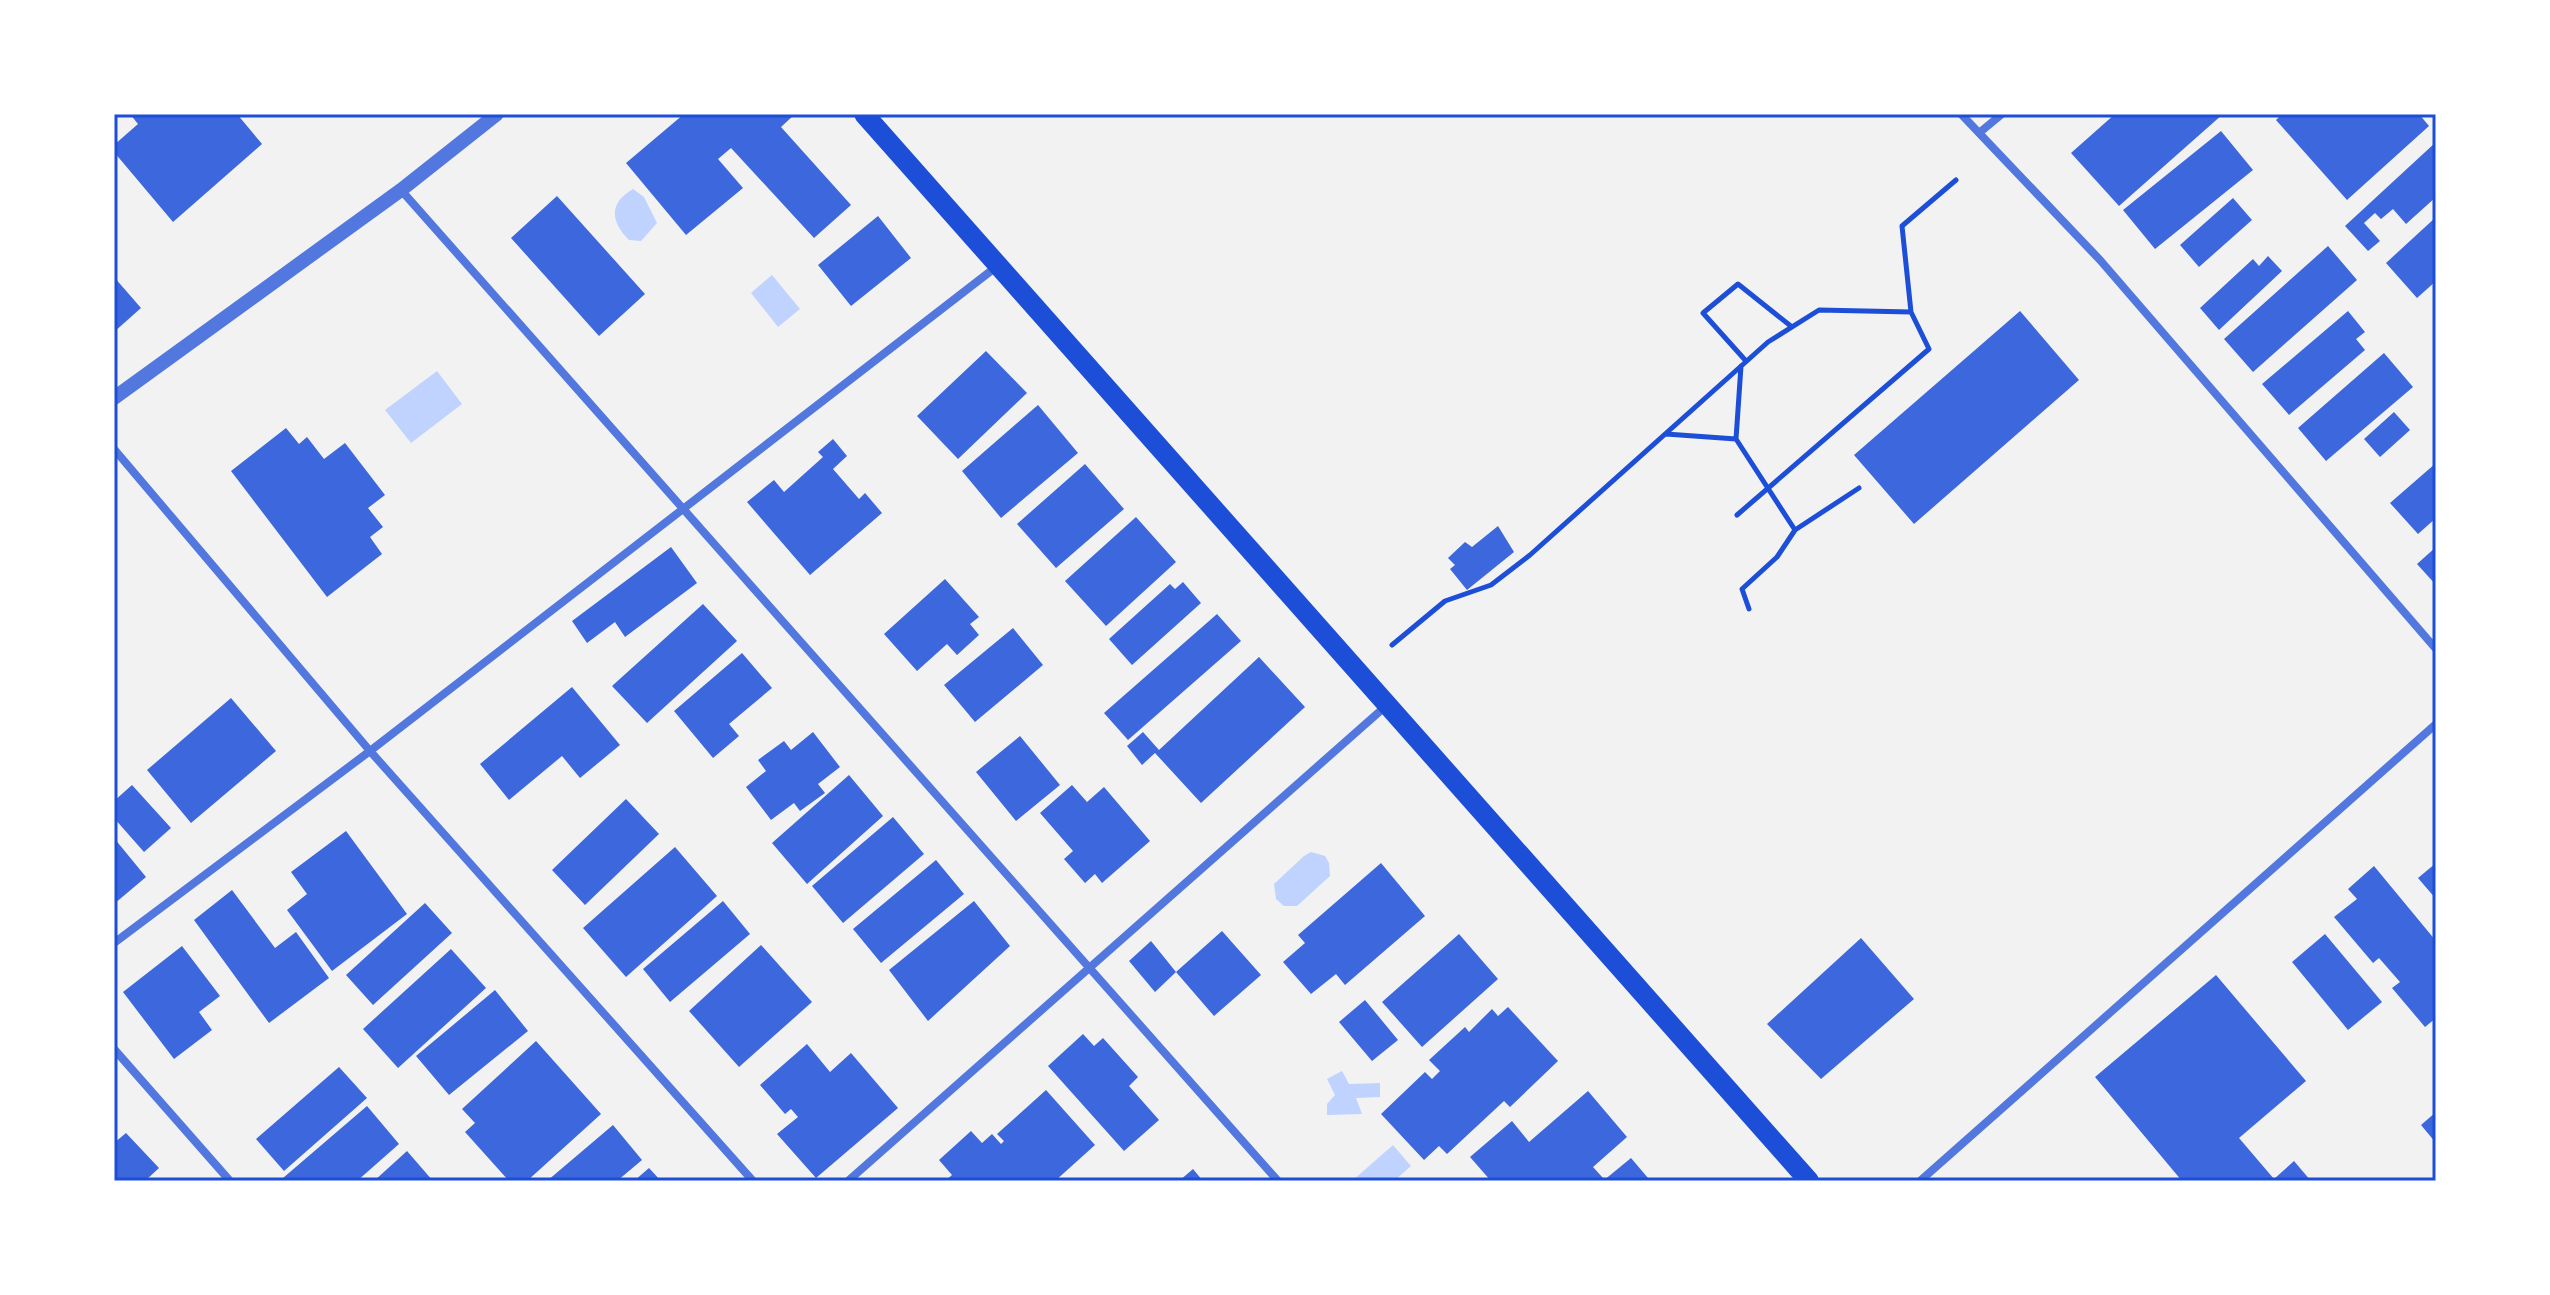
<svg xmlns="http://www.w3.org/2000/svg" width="2550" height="1295" viewBox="0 0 2550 1295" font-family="'Open Sans',sans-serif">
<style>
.water{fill:#bfd3fe}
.building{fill:#3d67dc}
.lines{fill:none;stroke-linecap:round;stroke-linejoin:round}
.path{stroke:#1d4ed8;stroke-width:5}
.minor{stroke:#5277de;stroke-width:8}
.tertiary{stroke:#5277de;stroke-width:14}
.primary{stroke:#1d4ed8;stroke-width:20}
.neatline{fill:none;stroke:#1d4ed8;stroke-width:3}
</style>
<rect width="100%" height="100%" fill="#f2f2f2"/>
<path class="water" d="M633 189 644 197 657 223 641 241 629 240C610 221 609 203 633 189Z
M772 275 800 309 778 327 751 293Z
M437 371 462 404 411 443 385 410Z
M1311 852 1325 856 1329 863 1330 876 1297 906H1284L1276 899 1274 884 1304 856Z
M1342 1071 1349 1084 1380 1083V1097L1356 1098 1362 1114 1327 1115V1104L1335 1095 1327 1079Z
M1393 1145 1411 1166 1394 1181H1352Z"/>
<path class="building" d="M130 114H237L262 144 173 222 114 152V145L138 124Z
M684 114H795L781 127 851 205 814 238 731 148 718 159 743 188 686 235 626 163Z
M2115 114H2223L2119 206 2071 153Z
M2282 114H2419L2429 126 2347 200 2276 120Z
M2221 131 2253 170 2155 249 2123 210Z
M2436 142V197L2406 224 2393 209 2381 219 2375 213 2364 223 2380 241 2368 251 2345 226Z
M557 196 645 294 599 336 511 238Z
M2233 198 2252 220 2199 267 2180 245Z
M878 216 911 258 851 306 818 265Z
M2436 217V281L2417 298 2386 263Z
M2328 246 2357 280 2253 372 2224 339Z
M2268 256 2282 271 2219 330 2200 308 2253 259 2259 266Z
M114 277 141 308 114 332Z
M2020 311 2079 380 1914 524 1854 455Z
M2348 311 2365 332 2356 339 2365 350 2289 415 2262 384Z
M986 351 1027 393 958 459 917 416Z
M2384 353 2413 387 2326 461 2298 428Z
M1038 405 1078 453 1001 518 962 471Z
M2394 412 2410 430 2380 457 2364 439Z
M286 428 299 444 307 437 324 459 345 443 385 495 368 508 383 527 370 537 382 554 327 597 231 471Z
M833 439 847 456 833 469 859 499 865 493 882 513 810 575 747 502 774 480 784 492 823 457 818 452Z
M2436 463V518L2418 534 2390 503Z
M1085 464 1124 509 1056 568 1017 524Z
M1136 517 1176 562 1106 626 1065 581Z
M1498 526 1514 552 1467 590 1450 569 1455 565 1448 558 1465 542 1472 547Z
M671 547 697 583 625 637 615 622 587 643 572 621Z
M2436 547V585L2417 564Z
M945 579 979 617 970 624 979 635 957 655 947 644 917 671 884 634Z
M1183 582 1201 603 1132 665 1109 639 1170 584 1175 589Z
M703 604 737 641 647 723 612 686Z
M1217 614 1241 641 1128 740 1104 713Z
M1013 628 1043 665 975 722 944 685Z
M742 653 772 688 729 724 739 736 713 758 674 711Z
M1259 657 1305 707 1201 803 1155 753 1142 765 1127 746 1143 732 1159 750Z
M572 687 620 745 580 778 562 756 509 800 480 764Z
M231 698 276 751 191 823 147 770Z
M813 732 840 767 818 784 825 793 800 811 794 803 771 820 746 787 766 771 758 760 784 741 791 750Z
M1020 736 1060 785 1016 821 976 772Z
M849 775 883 816 807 884 772 843Z
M132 785 171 828 144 852 114 818V801Z
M1072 785 1087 802 1104 787 1150 841 1102 883 1095 874 1085 883 1064 859 1073 851 1040 813Z
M626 799 659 834 585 905 552 870Z
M893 817 924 854 843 923 812 886Z
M346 831 407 914 332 971 287 910 307 894 291 872Z
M114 838 146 877 114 904Z
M675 847 717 896 626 977 583 928Z
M936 860 964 894 881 963 853 929Z
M1381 863 1425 916 1345 985 1336 974 1311 994 1283 962 1305 943 1298 935Z
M2436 863V899L2418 878Z
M2374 866 2436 941V1018L2425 1027 2392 988 2400 982 2379 958 2373 963 2334 917 2357 899 2348 889Z
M232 890 275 948 296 932 329 978 269 1023 194 920Z
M723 901 750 934 670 1002 643 969Z
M974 901 1010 946 928 1021 889 970Z
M425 903 452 933 373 1005 346 975Z
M1222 931 1261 975 1214 1016 1176 972Z
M1459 934 1498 979 1422 1047 1382 1002Z
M2325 934 2382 1002 2348 1030 2292 962Z
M1861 938 1914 999 1821 1079 1767 1024Z
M1151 941 1176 972 1155 992 1129 961Z
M761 945 812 1002 739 1067 689 1011Z
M182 946 220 996 199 1012 212 1030 174 1059 123 992Z
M451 949 486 988 398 1068 363 1029Z
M2216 975 2306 1081 2239 1138 2274 1179 2294 1161 2311 1181H2182L2095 1077Z
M495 990 528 1031 449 1095 416 1056Z
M1365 1000 1398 1040 1372 1061 1339 1022Z
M1508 1007 1558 1061 1510 1107 1504 1101 1447 1154 1439 1146 1424 1160 1381 1114 1425 1072 1432 1079 1440 1071 1429 1060 1465 1027 1469 1032 1492 1009 1498 1016Z
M1083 1034 1094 1046 1103 1038 1138 1077 1129 1086 1159 1120 1124 1151 1048 1066Z
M536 1041 601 1114 527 1181H509L465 1132 475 1123 462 1109Z
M807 1044 830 1072 851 1053 898 1108 816 1178 777 1134 798 1117 791 1109 785 1114 760 1085Z
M339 1067 367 1098 284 1171 256 1139Z
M1046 1090 1095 1145 1055 1181H945L952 1175 939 1160 971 1131 982 1143 992 1134 1001 1144 1004 1141 997 1134Z
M1588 1091 1627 1137 1593 1167 1603 1178 1599 1181H1560L1557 1178 1554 1181H1491L1470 1157 1512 1121 1529 1142Z
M367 1106 399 1144 357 1181H286L283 1178Z
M2436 1112V1143L2421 1125Z
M613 1125 642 1160 617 1181H547Z
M126 1133 159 1168 145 1181H114V1143Z
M407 1151 433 1181H374Z
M1631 1158 1648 1178 1645 1181H1603Z
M649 1168 661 1181H634Z
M1193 1169 1203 1181H1179Z"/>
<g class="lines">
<path class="path" d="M1746 361 1703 313 1738 284 1792 327
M1666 434 1736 439 1795 530 1859 488
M1736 439 1741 366
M1737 515 1929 349 1911 312
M1749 609 1742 589 1777 557 1795 530
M1392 645 1445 601 1491 585 1530 555 1768 342 1819 310 1911 312 1902 226 1956 180"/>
<path class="minor" d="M1961 114 2100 260 2436 649
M1979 133 2002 114
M401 190 1278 1181
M114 449 370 751 753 1181
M114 943 370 751 996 267
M114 1049 230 1181
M848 1181 1387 705
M1920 1181 2436 724"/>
<path class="tertiary" d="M114 398 401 190 497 114"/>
<path class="primary" d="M864 114 1809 1181"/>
</g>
<rect width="2550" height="1295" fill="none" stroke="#ffffff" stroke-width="232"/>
<rect x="116" y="116" width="2318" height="1063" class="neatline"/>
</svg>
